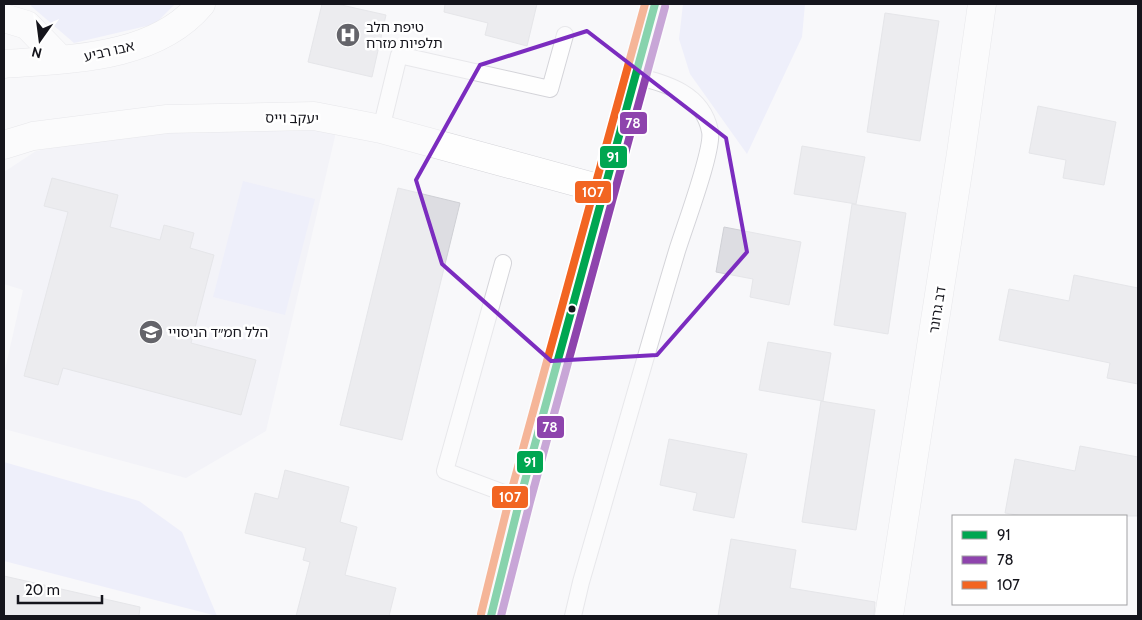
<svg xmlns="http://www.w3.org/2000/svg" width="1142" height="620" viewBox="0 0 1142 620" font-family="Cabin,'Noto Sans Hebrew',sans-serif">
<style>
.built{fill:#ededf7}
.green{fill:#e3e4fa}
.building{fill:#dddde2;stroke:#cfd0d5}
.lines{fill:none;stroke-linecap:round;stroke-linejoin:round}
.service-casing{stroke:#d4d4d9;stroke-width:18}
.minor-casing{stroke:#d4d4d9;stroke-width:29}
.tertiary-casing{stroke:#d4d4d9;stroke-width:29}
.service{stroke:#fefefe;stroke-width:16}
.minor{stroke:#fefefe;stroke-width:28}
.tertiary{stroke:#fefefe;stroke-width:28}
.bus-1-casing{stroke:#fff;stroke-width:11}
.bus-2-casing{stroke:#fff;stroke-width:11}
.bus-3-casing{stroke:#fff;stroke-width:11}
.bus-1{stroke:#00a651;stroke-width:8}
.bus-2{stroke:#8e44ad;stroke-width:8}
.bus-3{stroke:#f26522;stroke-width:8}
.marked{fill:none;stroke:#7b2cbf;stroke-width:4;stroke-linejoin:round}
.bus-dot{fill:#15151c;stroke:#fff;stroke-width:2}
.labels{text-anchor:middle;stroke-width:5;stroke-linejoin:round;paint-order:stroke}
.poi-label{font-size:14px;fill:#15151c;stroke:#fff;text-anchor:start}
.street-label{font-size:14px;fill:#15151c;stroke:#fff}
.line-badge{stroke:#fff;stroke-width:2}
.badge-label{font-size:14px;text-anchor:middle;font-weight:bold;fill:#fff}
</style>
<rect width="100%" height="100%" fill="#f8f8fa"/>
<path class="built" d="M174 125 337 128 266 431 186 478 4 429V374L23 290 4 284V172L36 151Z"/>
<path class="green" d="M32 4H175L155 24 74 43 31 6Z
M683 4H805L802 37 747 154 690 74 679 39Z
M243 181 315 199 285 315 213 297Z
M4 462 139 501 182 532 217 616 4 561Z"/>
<path class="building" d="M322 4H337L386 15 372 77 308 62Z
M445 4H537L527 46 485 35 488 23 444 12Z
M885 13 939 21 920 141 867 132Z
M1038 106 1116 122 1104 185 1063 178 1066 160 1029 153Z
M802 146 865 157 856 204 794 194Z
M52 178 118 195 110 227 160 240 164 225 194 233 190 248 214 255 191 343 256 360 241 415 63 368 58 385 24 376 68 212 44 206Z
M398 188 460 203 402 440 340 425Z
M852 204 906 213 888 334 834 325Z
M724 227 801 242 789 305 750 297 753 279 716 272Z
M1074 275 1138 288V384L1107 378 1110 363 999 340 1009 289 1069 301Z
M768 342 831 353 823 401 759 390Z
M821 401 875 410 856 530 802 522Z
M669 439 747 454 734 518 693 510 697 493 660 485Z
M1080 446 1138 457V516H1023L1005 513 1015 459 1075 471Z
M285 470 349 487 340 522 357 527 345 575 396 588 389 616H296L310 562 303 560 306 548 245 533 255 493 278 499Z
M731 539 796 550 790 588 875 602 874 616H718Z
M4 576 140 607 139 616H4Z"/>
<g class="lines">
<g class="service-casing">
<path id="service" d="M381 129 399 55 550 89 565 35
M503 263 445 471 520 499
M573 616 581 582C613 472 644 361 677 251 684 228 714 149 710 131 702 93 667 84 636 76"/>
</g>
<g class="minor-casing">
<path id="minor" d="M4 18 27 25 60 59
M4 145 33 136 167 119 314 116 381 129 605 190
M889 616 961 153 982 4"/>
</g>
<g class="tertiary-casing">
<path id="tertiary" d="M4 64C70 59 155 59 201 4
M491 616 520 499 655 4"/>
</g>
<use href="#service" class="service"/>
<use href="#minor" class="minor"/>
<use href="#tertiary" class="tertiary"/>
<g class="bus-1-casing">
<path id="bus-1" d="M491 616 520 499 655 4"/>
</g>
<g class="bus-2-casing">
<path id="bus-2" d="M501 616 530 502 665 7"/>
</g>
<g class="bus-3-casing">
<path id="bus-3" d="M481 614 510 496 645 4"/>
</g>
<use href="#bus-1" class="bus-1"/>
<use href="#bus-2" class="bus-2"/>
<use href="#bus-3" class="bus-3"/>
</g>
<path d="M0 0H1142V620H0ZM587 31 726 138 747 252 657 355 551 361 442 264 416 180 480 65Z" fill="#f8f8fa" fill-opacity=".55" fill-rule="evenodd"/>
<path class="marked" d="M587 31 726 138 747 252 657 355 551 361 442 264 416 180 480 65Z"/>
<defs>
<g id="hospital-disc" transform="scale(1.25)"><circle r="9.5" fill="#64646a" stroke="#fff"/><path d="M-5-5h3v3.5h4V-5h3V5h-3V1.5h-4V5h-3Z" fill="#fff"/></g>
<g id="school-disc" transform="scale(1.25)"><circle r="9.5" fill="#64646a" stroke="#fff"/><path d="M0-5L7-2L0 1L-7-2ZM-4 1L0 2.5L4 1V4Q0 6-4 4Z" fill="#fff"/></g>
</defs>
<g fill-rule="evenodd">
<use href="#hospital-disc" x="348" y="35"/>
<use href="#school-disc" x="151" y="332"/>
</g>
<circle class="bus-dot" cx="572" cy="309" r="4.5"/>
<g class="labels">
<g class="poi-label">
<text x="366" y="32">טיפת חלב<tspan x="366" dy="16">תלפיות מזרח</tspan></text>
<text x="168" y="337">הלל חמ״ד הניסויי</text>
</g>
<g class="street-label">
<text transform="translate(109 51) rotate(-13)" y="5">אבו רביע</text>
<text transform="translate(292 118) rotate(1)" y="5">יעקב וייס</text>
<text transform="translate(937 310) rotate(-81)" y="5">דב גרונר</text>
</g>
</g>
<g class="line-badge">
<rect x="619" y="111" width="29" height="24" rx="5" fill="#8e44ad"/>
<rect x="599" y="145" width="29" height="24" rx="5" fill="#00a651"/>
<rect x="574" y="180" width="38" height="24" rx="5" fill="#f26522"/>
<rect x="536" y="415" width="29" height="24" rx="5" fill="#8e44ad"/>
<rect x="516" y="450" width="28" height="24" rx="5" fill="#00a651"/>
<rect x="491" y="485" width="38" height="24" rx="5" fill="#f26522"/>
</g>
<g class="badge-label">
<text x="633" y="128">78</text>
<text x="613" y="162">91</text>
<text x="593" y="197">107</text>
<text x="550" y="432">78</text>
<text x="530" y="467">91</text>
<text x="510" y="502">107</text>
</g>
<rect width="1142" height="620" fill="none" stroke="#15151c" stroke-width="10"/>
<rect x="952" y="515" width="175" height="90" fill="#ffffff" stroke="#a1a1a4"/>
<rect x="962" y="531" width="25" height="8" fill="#00a651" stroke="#a1a1a4"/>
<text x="997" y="540" font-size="15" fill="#15151c">91</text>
<rect x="962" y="556" width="25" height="8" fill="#8e44ad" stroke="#a1a1a4"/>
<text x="997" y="565" font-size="15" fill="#15151c">78</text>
<rect x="962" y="581" width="25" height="8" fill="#f26522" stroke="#a1a1a4"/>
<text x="997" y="590" font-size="15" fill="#15151c">107</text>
<g transform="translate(40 40) rotate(194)" stroke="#ffffff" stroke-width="4" paint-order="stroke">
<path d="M0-4L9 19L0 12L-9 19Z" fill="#15151c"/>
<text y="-8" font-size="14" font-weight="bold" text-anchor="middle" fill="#15151c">N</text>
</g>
<path d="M18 595v8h84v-8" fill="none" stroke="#15151c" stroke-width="2.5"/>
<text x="25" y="595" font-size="15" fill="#15151c" stroke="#ffffff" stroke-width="4" paint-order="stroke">20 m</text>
</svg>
